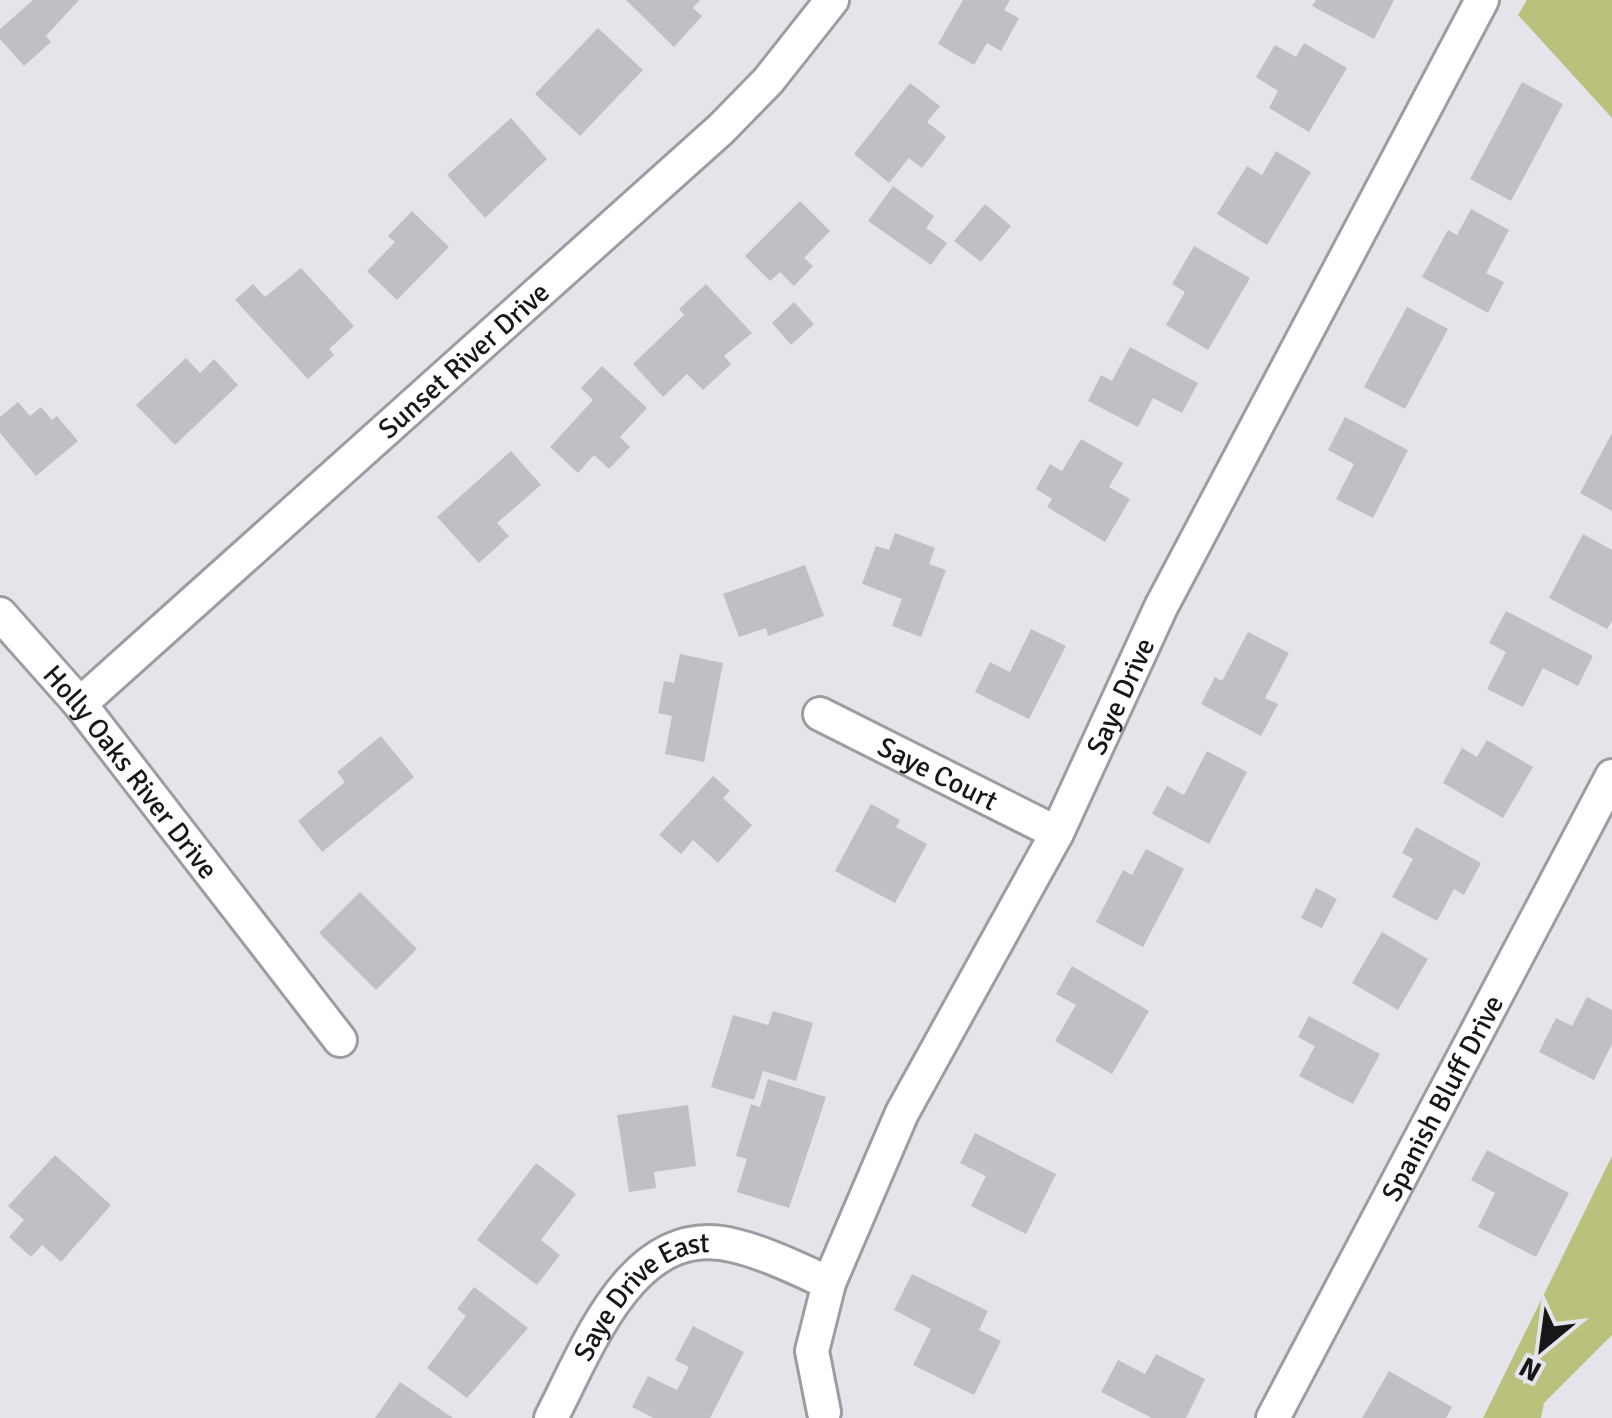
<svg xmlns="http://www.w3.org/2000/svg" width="1612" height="1418" viewBox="0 0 1612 1418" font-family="Signika,sans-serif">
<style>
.green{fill:#bcc07d}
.building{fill:#c1bfc5}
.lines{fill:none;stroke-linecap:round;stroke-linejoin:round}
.minor-casing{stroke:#9e9ca2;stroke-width:38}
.minor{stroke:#fff;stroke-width:32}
.labels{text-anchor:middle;stroke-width:8;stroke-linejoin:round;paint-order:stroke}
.street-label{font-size:28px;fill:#171619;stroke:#e6e4eb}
</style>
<rect width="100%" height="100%" fill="#e6e4eb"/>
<path class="green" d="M1527 0H1612V118L1518 15Z
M1612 1156V1335L1544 1403 1541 1418H1483Z"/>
<path class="building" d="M33 0H79L46 36 51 42 24 66 0 39V29Z
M626 0H700L693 8 702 16 674 47Z
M963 0H1010L1004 10 1019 18 1001 51 987 43 974 65 938 44Z
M1316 0H1394L1374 39 1312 6Z
M598 28 643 70 580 136 535 94Z
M1304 43 1347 68 1309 132 1269 108 1278 91 1256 77 1275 45 1296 57Z
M1522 82 1563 104 1511 201 1470 179Z
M910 83 940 106 927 122 946 137 922 168 909 158 889 183 854 154Z
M511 118 547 159 485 218 447 175Z
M1276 151 1311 172 1267 245 1217 214 1247 166 1262 175Z
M893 186 934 216 926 228 947 243 931 265 868 221Z
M800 201 830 231 804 258 813 266 794 286 780 272 770 281 745 256Z
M985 204 1011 226 981 262 954 241Z
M1471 209 1509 230 1486 273 1504 282 1488 313 1422 277 1448 230 1457 235Z
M412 211 449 247 397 300 367 271 395 242 388 236Z
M1194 246 1250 278 1208 350 1166 325 1185 292 1172 284Z
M301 268 354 326 329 349 334 355 308 379 235 300 253 284 265 297Z
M706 284 752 333 724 356 731 364 703 390 687 374 663 397 633 364 684 315 679 309Z
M794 302 814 324 791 345 772 323Z
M1407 307 1448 329 1405 409 1364 387Z
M1130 347 1198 383 1182 413 1153 398 1138 427 1088 401 1101 375 1112 381Z
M186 358 200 373 214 359 238 385 175 445 136 405Z
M602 366 647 408 620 437 630 447 609 469 594 455 578 473 550 447 593 400 581 388Z
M18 402 30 416 41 407 52 420 57 416 78 441 36 476 0 433V417Z
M1345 417 1408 450 1373 518 1336 499 1354 464 1328 450Z
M1612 433V511L1580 493Z
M1081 439 1123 463 1109 487 1130 499 1105 542 1047 507 1052 499 1036 489 1050 464 1062 471Z
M511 451 541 485 497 523 509 536 479 563 437 517Z
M895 533 935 548 929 564 946 570 921 637 892 626 902 599 862 584 876 546 889 550Z
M1583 534 1612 550V621L1607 629 1549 598Z
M805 565 824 616 768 636 766 628 739 637 723 594Z
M1506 611 1593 656 1578 686 1543 668 1523 707 1487 689 1506 652 1489 643Z
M1031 629 1066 646 1029 719 975 692 990 662 1010 672Z
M1248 632 1289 653 1265 698 1278 704 1261 736 1201 704 1215 677 1222 681Z
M680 654 723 663 704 762 665 754 672 716 658 713 664 681 674 683Z
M381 736 414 777 322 852 298 821 345 782 337 772Z
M1487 740 1533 767 1503 818 1443 783 1462 748 1477 757Z
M1207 751 1247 772 1209 844 1152 814 1167 786 1184 795Z
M713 776 730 791 723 798 752 825 718 863 693 840 681 854 659 835Z
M871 804 900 820 896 827 927 844 895 903 835 871Z
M1416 827 1481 863 1464 895 1454 889 1437 921 1392 897 1413 859 1402 853Z
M1146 849 1184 869 1143 947 1096 922 1123 870 1132 875Z
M1316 888 1337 899 1322 928 1301 918Z
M360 892 417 949 376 990 319 933Z
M1382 932 1428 959 1398 1010 1352 983Z
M1072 966 1149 1011 1112 1074 1055 1041 1076 1005 1056 994Z
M1587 997 1612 1010V1044L1594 1080 1539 1052 1556 1018 1572 1026Z
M773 1011 813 1023 796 1081 763 1071 754 1100 711 1087 733 1015 768 1025Z
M1309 1016 1380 1054 1353 1104 1299 1076 1315 1046 1298 1037Z
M768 1079 826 1097 789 1208 737 1192 747 1159 736 1156 751 1104 760 1107Z
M688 1105 696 1166 654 1172 656 1188 629 1192 617 1115Z
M975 1133 1056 1174 1026 1234 971 1206 986 1176 960 1163Z
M1487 1150 1569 1193 1536 1257 1478 1227 1495 1193 1471 1180Z
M55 1155 111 1205 61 1262 42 1245 31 1257 9 1237 24 1220 8 1206Z
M536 1163 576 1194 541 1240 560 1255 537 1285 477 1240Z
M912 1274 988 1311 979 1330 1001 1341 974 1395 913 1365 931 1329 894 1310Z
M474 1287 528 1328 467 1398 427 1368 466 1316 457 1309Z
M693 1326 744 1352 710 1418H654L632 1407 648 1376 677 1390 689 1367 675 1360Z
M1156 1354 1205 1379 1186 1418H1152L1101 1392 1118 1360 1145 1374Z
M1389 1371 1452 1407 1446 1418H1362Z
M400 1382 453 1418H375Z"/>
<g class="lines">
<g class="minor-casing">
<g id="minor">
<path id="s1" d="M0 614 80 704 340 1040"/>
<path id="s2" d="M80 704 721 129 768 81 832 0"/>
<path id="s3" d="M820 714 1057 833"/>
<path id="s4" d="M824 1412 812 1351 829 1283 902 1113 1057 833 1161 607 1482 0"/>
<path id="s5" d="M551 1418C588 1348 633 1218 736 1246 768 1254 798 1269 829 1283"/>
<path id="s6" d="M1273 1418 1612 776"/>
</g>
</g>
<use href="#minor" class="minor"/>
</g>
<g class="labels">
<g class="street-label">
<text dy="10" stroke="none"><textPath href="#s2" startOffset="515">Sunset River Drive</textPath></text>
<text dy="10" stroke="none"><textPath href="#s4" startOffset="788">Saye Drive</textPath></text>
<text dy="10" stroke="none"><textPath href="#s1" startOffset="205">Holly Oaks River Drive</textPath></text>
<text dy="10" stroke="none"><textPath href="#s3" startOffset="132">Saye Court</textPath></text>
<text dy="10" stroke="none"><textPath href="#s6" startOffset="362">Spanish Bluff Drive</textPath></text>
<text dy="10" stroke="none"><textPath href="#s5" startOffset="158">Saye Drive East</textPath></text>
</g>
</g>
<g transform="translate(1542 1348) rotate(209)" stroke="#e6e4eb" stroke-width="8" paint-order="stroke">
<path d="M0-8L18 38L0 25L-18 38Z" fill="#171619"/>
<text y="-15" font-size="28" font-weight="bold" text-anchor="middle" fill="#171619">N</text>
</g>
</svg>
